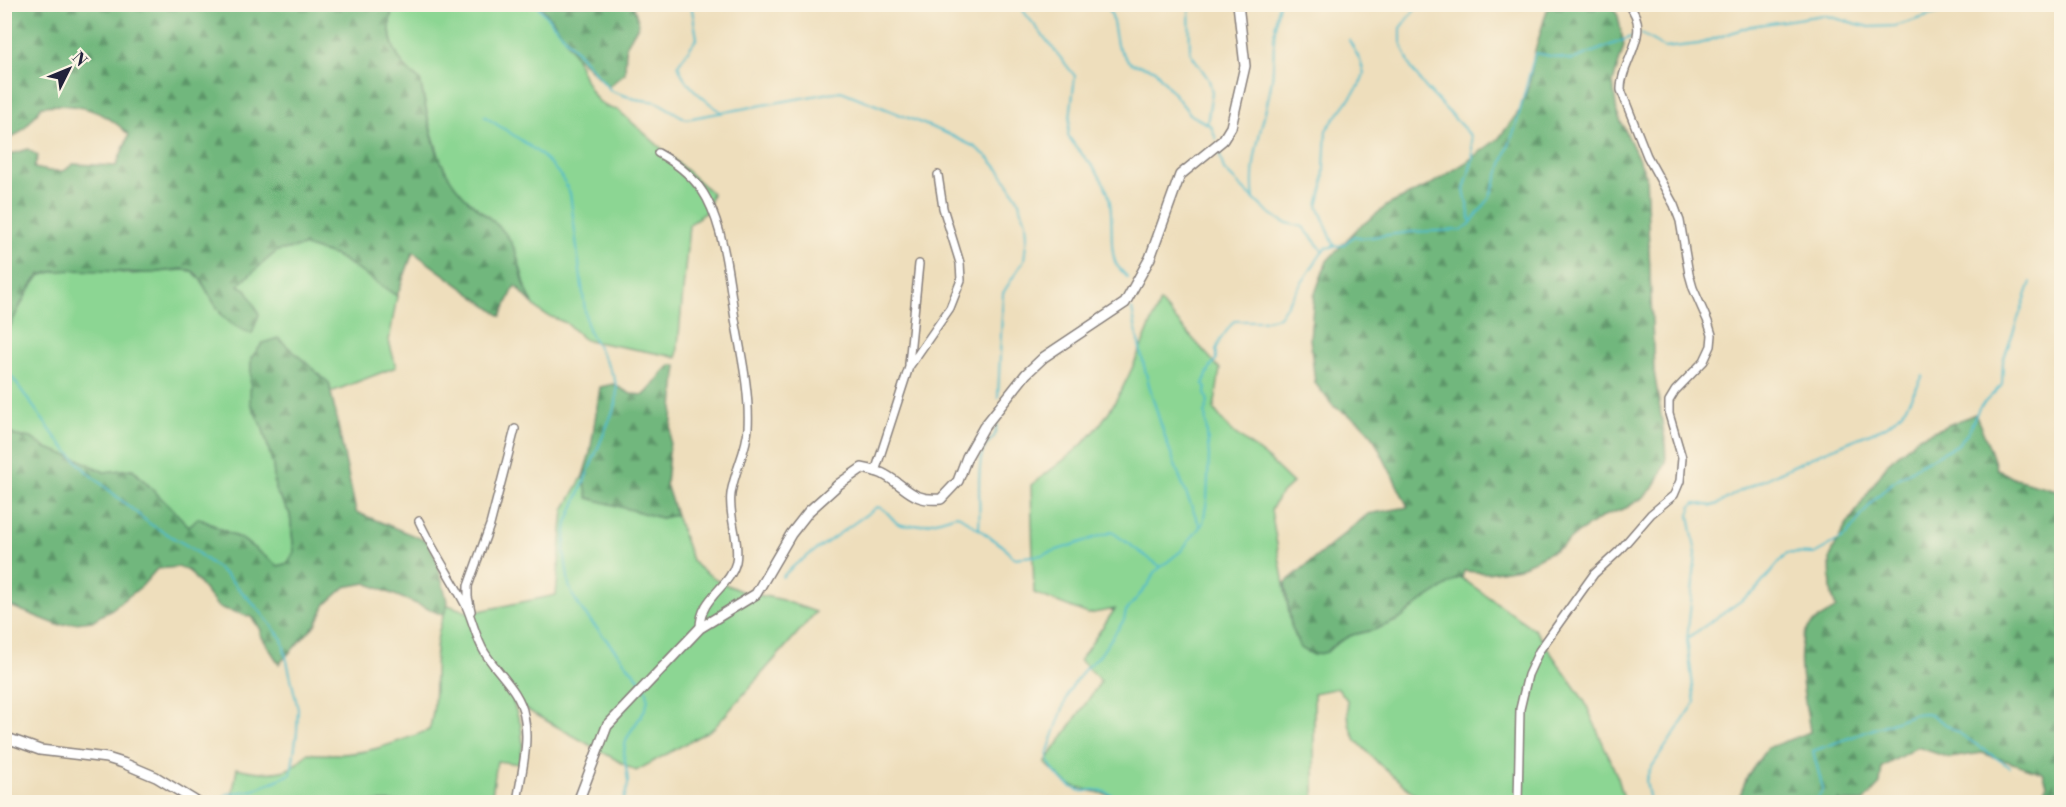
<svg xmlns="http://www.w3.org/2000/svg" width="2066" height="807" viewBox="0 0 2066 807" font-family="'Libre Bodoni',serif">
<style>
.green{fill:#8cd693;stroke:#577c67;stroke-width:1.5}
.forest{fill:url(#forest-firs);stroke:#4a6c5c;stroke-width:1.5}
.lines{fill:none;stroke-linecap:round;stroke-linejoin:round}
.stream{stroke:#4fbbcb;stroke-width:2}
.street-casing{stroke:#88807c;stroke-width:10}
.secondary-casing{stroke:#88807c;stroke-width:12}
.street{stroke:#fff;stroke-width:7}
.secondary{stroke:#fff;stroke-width:9}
</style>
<defs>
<pattern id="forest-firs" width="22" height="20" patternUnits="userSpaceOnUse" patternTransform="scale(1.5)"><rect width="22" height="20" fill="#71b77d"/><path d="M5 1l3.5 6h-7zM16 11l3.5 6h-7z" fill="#5c9468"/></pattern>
</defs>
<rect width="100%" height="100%" fill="#fcf5e5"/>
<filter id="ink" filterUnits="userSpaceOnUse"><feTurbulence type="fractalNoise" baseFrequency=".0167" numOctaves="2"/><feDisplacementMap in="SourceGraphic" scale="12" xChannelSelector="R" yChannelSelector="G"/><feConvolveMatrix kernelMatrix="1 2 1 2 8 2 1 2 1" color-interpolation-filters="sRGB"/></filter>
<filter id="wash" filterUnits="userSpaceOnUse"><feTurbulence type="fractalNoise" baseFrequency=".008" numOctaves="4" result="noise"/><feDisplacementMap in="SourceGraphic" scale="24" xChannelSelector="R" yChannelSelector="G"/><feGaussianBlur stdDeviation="1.35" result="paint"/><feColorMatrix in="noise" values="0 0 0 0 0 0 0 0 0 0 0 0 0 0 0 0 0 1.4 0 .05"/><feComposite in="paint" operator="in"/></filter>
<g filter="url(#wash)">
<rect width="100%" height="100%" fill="#eedebc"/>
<path class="green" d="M394 5H540C551 19 563 34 572 50 585 72 588 107 618 110L712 193 708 210 689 225 677 357 585 340 566 323 542 313 534 305 527 291 515 249 494 222 463 196 450 179 441 162 430 126 420 80C395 63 383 34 394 5Z
M304 246 334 255 343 260 397 296 389 341 396 367 331 392 329 383 250 402 263 429 273 465 276 490 290 514 294 552 288 563 278 566 243 540 199 518 189 527 133 469 104 472 78 459 46 448 31 438 15 436 5 427 4 337 29 290 39 276 59 270H103L131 274 183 270 192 271 200 279 222 316 251 334 259 314 237 285 277 251Z
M1160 302 1220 369 1214 409 1229 429 1265 456 1293 483 1279 496 1271 510 1291 625 1300 648C1329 660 1325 647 1350 636 1365 630 1383 628 1398 620 1406 615 1413 608 1421 602 1433 593 1447 585 1460 577L1535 630 1585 702 1618 778 1625 802H1424L1380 765 1356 740 1349 724 1347 700 1338 688 1314 693V802H1134L1069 785 1045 763 1101 681 1080 660 1115 609 1088 614 1034 593 1031 485C1054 467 1080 450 1098 427 1126 391 1142 344 1160 302Z
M583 476 588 498 661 518 676 515 692 560 697 566 720 582 743 592 779 599 816 612 714 728 636 771 513 702 521 725 523 744 519 764 497 761 491 802H231L237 768C253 772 274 776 290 768 296 765 303 757 308 753 317 755 324 754 332 754 367 755 397 742 429 730 442 688 426 649 448 605L470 613 556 595 564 510Z"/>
<path class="forest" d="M5 4 394 5C383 34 395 63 420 80 428 120 434 165 463 195 475 209 493 218 504 232 519 249 519 271 527 292 529 296 531 300 533 304L515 286 501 316 413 252 397 296 343 260 334 255 304 246 277 251 238 285 246 289 259 314 252 334C225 324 221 315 207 291 203 284 201 277 194 272 183 266 164 272 153 273 129 274 55 264 38 277 28 285 12 323 5 337V156L28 149 38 156 34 168 49 171H64L73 164 116 166 129 135C104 109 77 103 42 106 33 118 20 138 5 139Z
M540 5H633L639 24 626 46 625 73 608 87 575 55 560 31Z
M1553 5H1612L1618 16 1624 46 1613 82 1617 113 1646 175 1654 371 1665 440 1666 462 1655 486 1644 497 1626 508 1604 516 1579 532 1562 546 1519 568 1488 573 1464 571 1462 578 1460 577 1420 603 1400 619 1374 630 1352 635 1336 643 1327 652 1314 655 1300 648 1291 625 1285 583 1368 514 1408 507 1372 435 1359 421 1333 406 1315 383 1310 338 1314 296 1327 261 1357 229 1388 205 1430 185 1465 163 1499 138 1520 110 1529 85 1534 54 1547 10Z
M278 338 329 383 356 512 427 541 437 560 448 605 443 615 366 583 345 587 326 604 316 624 279 664 260 634 261 630 251 617 218 607 189 571 178 567 157 569 142 586 112 609 92 621 58 625 5 604 4 427 15 436 31 438 46 448 78 459 104 472 132 469 189 526 198 518 243 540 278 566 288 563 294 552 290 514 275 490 273 465 263 429 250 402 251 358 263 343Z
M671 365H677L666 484 676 515 661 518 588 498 583 476 590 453 600 387 613 384 631 394 644 395C655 386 660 373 671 365Z
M1975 414 1989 446 1997 469 2015 479 2061 491V802H2039L2047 784 2043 773 1982 753 1950 758 1917 747 1882 767 1880 784 1863 802H1737L1748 775 1767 748 1810 732C1807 707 1791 648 1809 627 1815 619 1828 614 1836 608L1831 591 1830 557 1842 532 1887 464 1919 437Z"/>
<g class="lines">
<path class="stream" d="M536 4 611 91 635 99 657 102 686 119 841 91 946 133 975 147 989 158 1001 172 1018 199 1026 222 1027 236 1024 260 1003 293 998 397
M691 4 697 38 678 65C685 86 704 99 721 112
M1021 4 1024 12 1075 76 1068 135C1080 157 1099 167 1108 193 1115 215 1108 245 1116 264 1119 269 1125 274 1128 278
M1107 4 1112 16 1117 45 1128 61 1133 64 1154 69 1191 115 1211 126 1216 139
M1189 4 1190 52 1209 80 1212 92 1207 124
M1419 4 1401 28V42L1411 68 1425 87 1471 136 1473 158 1464 190 1471 222
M1640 33 1665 48 1699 44 1751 26 1823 15 1869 27 1895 26 1941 12 1955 4
M484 116C516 138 555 156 570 193L586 318 588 329 614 377 617 388 616 404 567 523 564 550 569 585 573 596 584 613 640 680
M1219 152 1224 170 1264 209 1283 222 1303 227 1323 251
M1254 199C1248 158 1266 119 1272 79 1275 54 1272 29 1279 4
M1335 247 1318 206 1323 186 1326 130 1360 85 1364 73 1360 60 1349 40
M1132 309C1145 385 1169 456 1200 526
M4 366 56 438 87 472 150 524 191 548 226 575 260 611 282 639 298 709 297 732 291 774 254 790 227 794 219 802
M979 528C981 503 976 479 982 454 985 442 991 442 995 435 997 430 996 422 997 417
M782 577 796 564 877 507C888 508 890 520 899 524 911 530 944 519 956 515L960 516 1004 547 1011 556 1014 558 1042 555 1112 532 1161 567
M1689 637 1755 591 1787 553 1814 554 1846 536 1873 501 1890 484 1919 465 1957 445 1967 434 1979 408 2002 385 2003 361 2031 282
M623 802C624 797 627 790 628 784 628 769 621 756 626 741 632 723 654 709 646 689
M1123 802C1114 795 1104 789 1092 790 1087 790 1084 793 1078 790 1064 784 1045 767 1048 751L1069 691 1084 670 1100 655 1124 620 1126 611 1147 586 1156 571 1181 551 1203 523 1207 500 1209 455 1205 412 1208 402 1205 393 1206 387 1203 384 1210 368 1216 360V350L1220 340 1234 321H1262L1279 317 1323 251 1326 248 1343 245 1354 236 1364 238 1411 232 1462 230 1470 224 1489 199 1515 129 1535 53 1572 60 1634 36
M1650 802 1646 781 1649 771 1695 703 1687 640 1696 554 1689 515 1692 506 1695 503 1712 506 1718 504 1738 492 1821 453 1885 427 1903 412 1923 376
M1816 802 1823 789 1813 751 1915 714 1923 713 1933 716 2010 767"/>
</g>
</g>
<g filter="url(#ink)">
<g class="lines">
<g class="street-casing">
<path id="street" d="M658 153C678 164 696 178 707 199 725 233 729 281 735 319 741 354 750 392 748 428 747 451 734 471 731 494 728 516 740 539 736 562 730 588 700 596 700 628
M909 364 919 264
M875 472 909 367 950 308 961 280 960 263 943 208 938 175
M419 521C433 551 451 577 466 606 473 621 476 639 485 653 498 674 520 691 524 715 530 743 521 775 517 802
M471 611 468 597V586L490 525 515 429
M1518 802 1520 709 1528 675 1539 651 1594 574 1619 551 1651 514 1674 495 1680 481 1682 458 1669 414V401L1675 391 1704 361 1711 346 1712 335 1708 322 1693 288 1689 274 1680 221 1674 205 1647 156 1621 90C1620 62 1654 33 1628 4"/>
</g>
<g class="secondary-casing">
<path id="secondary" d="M4 737 40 750 107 758 123 763 156 777 197 802
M578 802 607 726 700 628 756 594 791 534 809 511 839 484 862 468C870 470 879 471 885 475 907 487 912 502 941 499L958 481 967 457 984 427 1026 374 1044 357 1125 303 1150 258 1180 175 1223 140 1231 127 1245 66 1238 4"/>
</g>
<use href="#street" class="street"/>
<use href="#secondary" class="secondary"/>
</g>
</g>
<rect width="2066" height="807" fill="none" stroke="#fcf5e5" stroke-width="24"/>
<g transform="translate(69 69) rotate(47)" stroke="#fcf5e5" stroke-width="4.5" paint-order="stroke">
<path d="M0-4.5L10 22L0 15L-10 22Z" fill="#22223b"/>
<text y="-9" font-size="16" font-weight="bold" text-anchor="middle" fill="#22223b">N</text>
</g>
</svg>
